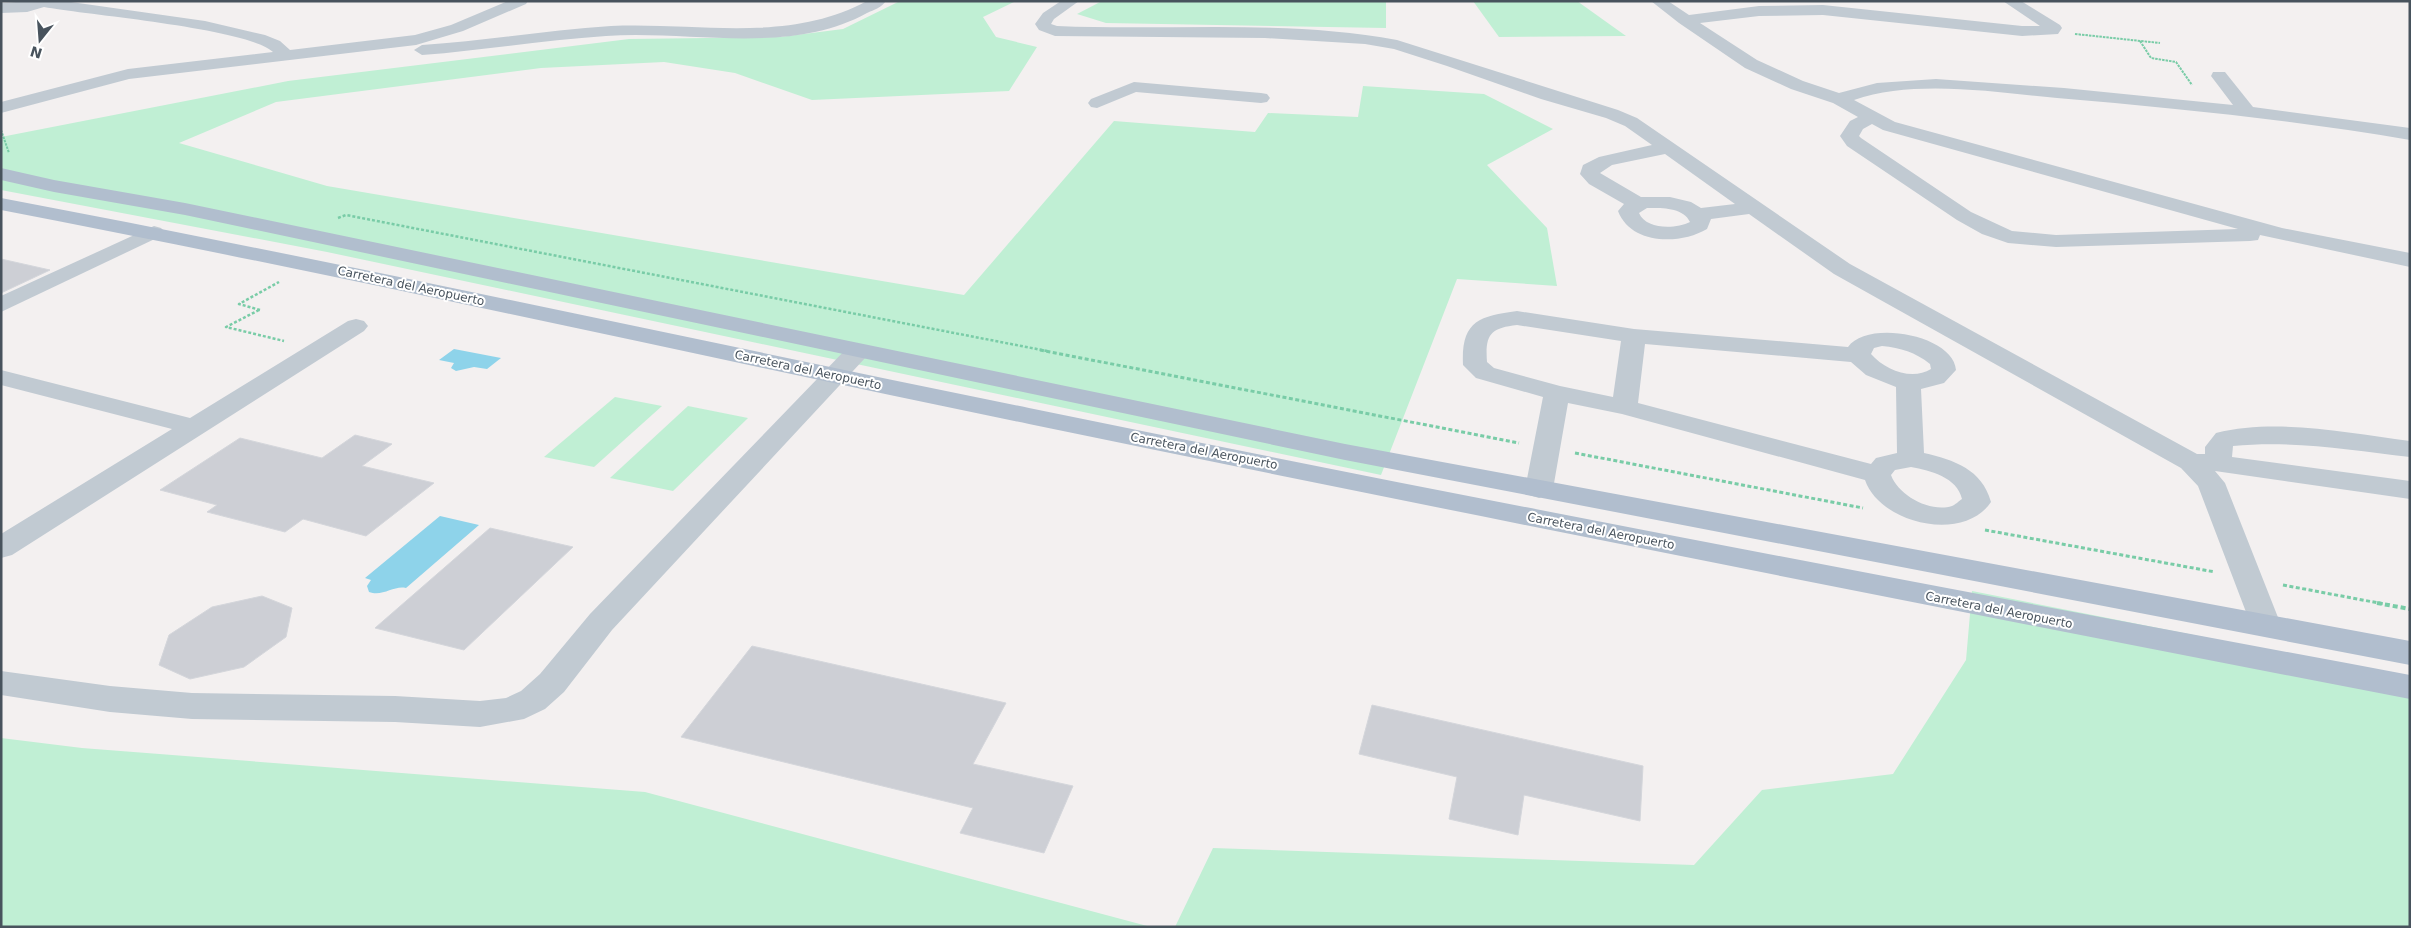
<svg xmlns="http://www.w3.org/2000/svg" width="2411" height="928" font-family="'DejaVu Sans',sans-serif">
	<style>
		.green { fill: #c0efd4 }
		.water { fill: #8ed3ea }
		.building { fill: #cdcfd5; stroke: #d4d6db }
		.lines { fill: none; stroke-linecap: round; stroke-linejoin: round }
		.path-far3 { stroke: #79cca7; stroke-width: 2; stroke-dasharray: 2.5 1; stroke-linecap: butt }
		.path-far2 { stroke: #79cca7; stroke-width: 2.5; stroke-dasharray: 3 2; stroke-linecap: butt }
		.path-far1 { stroke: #79cca7; stroke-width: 3; stroke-dasharray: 4 2.5; stroke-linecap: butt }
		.path { stroke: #79cca7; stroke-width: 4; stroke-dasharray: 5 3; stroke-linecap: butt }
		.street { fill: #c1cad2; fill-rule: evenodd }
		.primary { fill: #b1bece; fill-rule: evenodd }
		.labels { text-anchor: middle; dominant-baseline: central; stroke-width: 4; stroke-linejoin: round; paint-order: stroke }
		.street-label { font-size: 12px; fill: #48535d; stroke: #fff }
	</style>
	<rect width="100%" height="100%" fill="#f3f0f0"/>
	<g class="green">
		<polygon points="900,1 1016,1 983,17 996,37 1037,47 1009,91 812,100 735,73 664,62 541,68 276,102 179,143 327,186 964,295 1114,121 1255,132 1268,113 1358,117 1363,86 1484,94 1553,129 1487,165 1547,228 1557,286 1457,279 1381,475 327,252 1,190 1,137 288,81 629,39 780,37 843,29"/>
		<polygon points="1102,1 1386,1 1386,28 1106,23 1077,14"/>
		<polygon points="1473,1 1577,1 1626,36 1499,37"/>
		<polygon points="615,397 662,406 594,467 544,457"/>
		<polygon points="688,406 748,418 673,491 610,478"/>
		<polygon points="1972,591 2410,678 2410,927 1175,927 1213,848 1694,865 1762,790 1893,774 1966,660"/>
		<polygon points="1,738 82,748 645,792 1151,927 1,927"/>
	</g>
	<g class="water">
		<polygon points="454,349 501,358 487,369 474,367 456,371 451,368 454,363 439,360"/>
		<path d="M440,516l39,9 -73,63c-12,-3 -23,9 -37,4l-2,-6 4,-6 -6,-2z"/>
	</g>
	<g class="building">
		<polygon points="1,259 50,270 1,293"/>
		<polygon points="355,435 392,444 362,466 434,483 366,536 303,519 285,532 207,512 217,505 160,490 240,438 322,458"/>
		<polygon points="490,528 573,547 464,650 375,628"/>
		<polygon points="262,596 292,608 286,637 244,667 190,679 159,665 169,635 212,607"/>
		<polygon points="752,646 1006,703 973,764 1073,786 1044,853 960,833 973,808 681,737"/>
		<polygon points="1372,705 1643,766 1640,821 1524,795 1518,835 1449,819 1457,777 1359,754"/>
	</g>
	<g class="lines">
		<g class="path-far3">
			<polyline points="2075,34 2160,43"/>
			<polyline points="2140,41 2151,58 2176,62 2192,85"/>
			<polyline points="1,130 9,153"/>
		</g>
		<g class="path-far2">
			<polyline points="338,218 346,215 1047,351"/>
			<polyline points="259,310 226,327 284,341"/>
			<polyline points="260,310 239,304 279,282"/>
		</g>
		<g class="path-far1">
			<polyline points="1040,350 1519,443"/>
			<polyline points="1575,453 1863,508"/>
			<polyline points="1985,530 2215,572"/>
			<polyline points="2283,585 2384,604"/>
		</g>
		<polyline class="path" points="2377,603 2410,609"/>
		<g class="street">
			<path d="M31,1h33l141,20 60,14 15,6 10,9 125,-15 36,-10 57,-24h20l-2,3 -63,27 -47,14 -287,34 -128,34v-11l127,-33 145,-17c-26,-24 -186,-37 -229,-45l-17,5 -26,1v-10z"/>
			<path d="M867,1h19c-4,6 -12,9 -19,12 -78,43 -176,17 -261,23 -61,4 -122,14 -184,19l-8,-5 8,-5c63,-4 126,-15 189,-19 86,-4 177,18 256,-25z"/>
			<path d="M1061,1h18l-25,18 -3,5 6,2c113,5 229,-7 340,14l221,70 19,8 213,146 347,190h8v-7l11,-14c62,-15 131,0 194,8v16c-59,-7 -118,-17 -177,-11l-1,11 178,24v18l-195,-28 10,12 56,142 -5,8 -11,3 -11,-3 -56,-147 -17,-18 -347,-194 -85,-60 -38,5 -4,10c-27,16 -76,16 -89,-18l6,-7 -35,-20 -9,-10 3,-9 16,-8 53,-12 -27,-19 -19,-8 -65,-19 -94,-33 -53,-17 -29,-5 -100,-6 -210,-2 -16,-6 -4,-6 8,-11zM1665,154l70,50 -34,4 -10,-6 -21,-5h-29l-41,-24 12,-8zM1647,208c14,0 36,-1 43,14 -14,7 -44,8 -51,-9z"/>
			<path d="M1651,1h17l21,14 70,-9 64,-1 199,21h18l-37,-25h18l39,24 2,3 -4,6 -36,2 -199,-21 -64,1 -59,7 57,37 46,21 36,12 38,-10 59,-4 128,9 169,17 -22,-29 2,-4h12l28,35 157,21v12c-117,-20 -235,-32 -353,-42 -63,-6 -143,-19 -203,2l41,22 387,106 128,25v14l-150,-32 -2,5 -8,1 -194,6 -48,-4 -26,-9 -25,-14 -110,-74 -7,-10 10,-15 8,-4 -25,-14 -42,-14 -46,-21 -66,-45zM1872,124l11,6 355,99 -182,6 -44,-4 -41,-19 -110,-74 -2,-2 4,-7z"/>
			<polygon points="1134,82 1261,93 1267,94 1270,98 1267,102 1261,103 1136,92 1097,108 1091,107 1088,103 1091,99"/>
			<polygon points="154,226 161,228 165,232 161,236 1,312 1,296"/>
			<path d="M1517,311l117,18 214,18c19,-28 106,-12 108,23l-12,13 -23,6 3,64c30,7 58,16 67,49 -27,41 -111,22 -126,-22l-243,-66 -54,-11 -15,86 -4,6 -10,3 -10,-3 -4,-6 18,-92 -67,-19 -13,-13c-2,-43 15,-49 54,-54zM1517,325l104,16 -8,56 -53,-11 -66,-18 -7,-6c-2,-27 3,-34 30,-37zM1645,344l206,18 15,13 30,12 1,66 -21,5 -5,6 -233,-61zM1882,346c19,2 33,6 48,18l1,5c-19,12 -46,1 -60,-15l3,-6zM1911,467c20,4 46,10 51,32 -3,2 -7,6 -10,7 -22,7 -54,-11 -61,-31l4,-5z"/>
			<polygon points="356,319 364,321 368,326 364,331 12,555 1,558 1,534 172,429 1,385 1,370 190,418 348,321"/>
			<polygon points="857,345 866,347 869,352 866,357 612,630 564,692 545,709 524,719 480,727 395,722 192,719 110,712 1,695 1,671 110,686 192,693 395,696 480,701 506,698 521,691 540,674 590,614 848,347"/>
		</g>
		<g class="primary">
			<polygon points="1,168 54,180 185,203 1345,444 2410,641 2410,665 1345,460 185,215 54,192 1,180"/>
			<path d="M1,198c344,65 685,140 1028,210 459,94 920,181 1381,267v24c-461,-89 -921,-180 -1381,-275 -343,-71 -684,-148 -1028,-214z"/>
		</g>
	</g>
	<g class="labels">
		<g class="street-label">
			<text transform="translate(411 286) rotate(12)">Carretera del Aeropuerto</text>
			<text transform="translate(808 370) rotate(12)">Carretera del Aeropuerto</text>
			<text transform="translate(1204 451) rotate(11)">Carretera del Aeropuerto</text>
			<text transform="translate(1601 531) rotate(11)">Carretera del Aeropuerto</text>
			<text transform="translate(1999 610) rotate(11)">Carretera del Aeropuerto</text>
		</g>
	</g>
	<rect width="2411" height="928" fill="none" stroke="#48535d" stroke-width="5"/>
	<g transform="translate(40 40) rotate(197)" stroke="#ffffff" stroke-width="4" paint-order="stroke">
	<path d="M0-4L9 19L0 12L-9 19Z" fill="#48535d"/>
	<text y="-8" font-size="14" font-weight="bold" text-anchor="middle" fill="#48535d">N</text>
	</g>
</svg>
